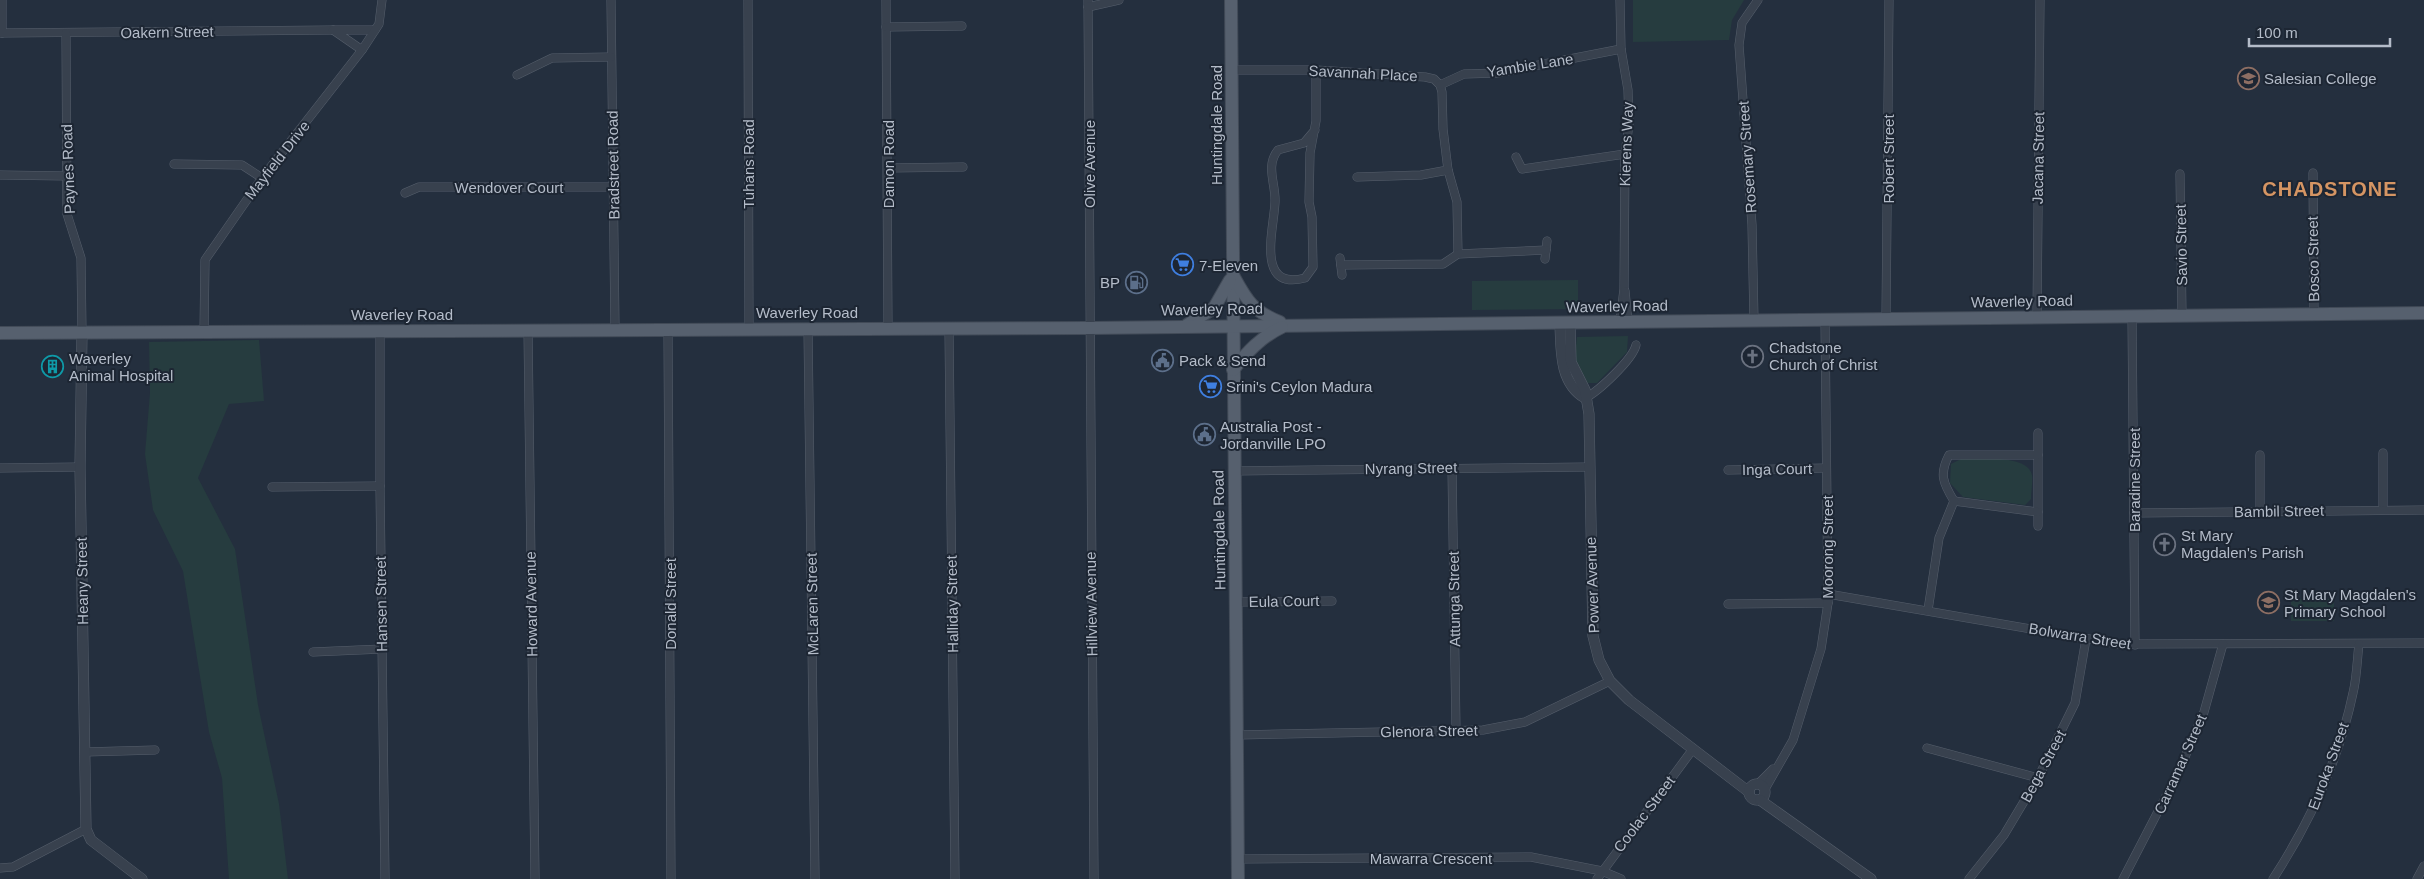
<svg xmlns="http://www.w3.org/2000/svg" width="2424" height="879" font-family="Arial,sans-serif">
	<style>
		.green { fill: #263c3f }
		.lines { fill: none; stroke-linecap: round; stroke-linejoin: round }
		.minor-casing { stroke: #565f6c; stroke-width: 9 }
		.tertiary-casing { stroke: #565f6c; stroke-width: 11 }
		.primary-casing { stroke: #414a57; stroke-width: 14 }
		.minor { stroke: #38414e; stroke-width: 8 }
		.tertiary { stroke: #38414e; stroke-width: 10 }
		.primary { stroke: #56606e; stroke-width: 12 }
		.labels { text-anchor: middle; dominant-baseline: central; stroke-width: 4; stroke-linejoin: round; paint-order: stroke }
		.street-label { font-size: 15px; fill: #b4bcc9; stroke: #1d2633 }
		.poi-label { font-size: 15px; fill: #b4bcc9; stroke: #1d2633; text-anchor: start }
		.district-label { font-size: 20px; font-weight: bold; letter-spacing: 1px; fill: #d59563; stroke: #1d2633 }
	</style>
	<rect width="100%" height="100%" fill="#242f3e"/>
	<g class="green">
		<polygon points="1633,0 1744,0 1732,20 1729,40 1633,42"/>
		<polygon points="1578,280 1578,309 1472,310 1472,281"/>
		<polygon points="1628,336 1627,352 1597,383 1586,383 1574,361 1577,337"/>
		<polygon points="259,340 264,401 229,404 198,478 235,549 258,705 279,804 288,879 229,879 222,778 209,732 183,571 153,510 145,454 150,393 149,342"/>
		<path d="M1961,459c18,0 67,-5 71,16 1,7 -1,17 -1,24l-6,6 -62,-8 -13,-14 1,-19z"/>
		<rect x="2291" y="599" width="43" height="22"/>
	</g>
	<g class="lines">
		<defs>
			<g id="minor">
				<polyline points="2,0 2,33"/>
				<polyline points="611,0 615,329"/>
				<polyline points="748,0 749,329"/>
				<polyline points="886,0 888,329"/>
				<polyline points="1088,0 1094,879"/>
				<polyline points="1620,0 1621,49 1628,90 1629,124 1625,154 1624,289 1620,322"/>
				<polyline points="1088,7 1119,0"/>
				<polyline points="886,27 962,26"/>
				<polyline points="0,33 333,30"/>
				<polyline points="66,33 67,214 81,258 82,333"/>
				<polyline points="362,50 333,30 375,30"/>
				<polyline points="1232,70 1316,70 1425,77 1434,79 1440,85 1442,92 1443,129 1448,170 1457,202 1458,254"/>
				<polyline points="517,75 552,58 611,57"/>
				<polyline points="1440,85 1464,74 1498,73 1621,49"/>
				<path d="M1315,130l-11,13 -26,7c-13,16 -2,34 -3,52 -1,27 -20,89 30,76l8,-11 -1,-50 -3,-15 1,-49 6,-32v-51"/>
				<polyline points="1516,157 1522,169 1625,154"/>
				<polyline points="174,164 242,165 262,178"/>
				<polyline points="888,168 963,167"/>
				<polyline points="2313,173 2314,314"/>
				<polyline points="2180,174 2182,315"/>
				<polyline points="0,175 67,176"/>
				<polyline points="1357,177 1421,175 1448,170"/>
				<polyline points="405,193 419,187 613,187"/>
				<polyline points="1340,258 1342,275"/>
				<polyline points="1545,259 1547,241"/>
				<polyline points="1341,265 1443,264 1458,254 1546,250"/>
				<polyline points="1625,291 1628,322"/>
				<polyline points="2132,316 2135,645"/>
				<polyline points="2037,317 2040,0"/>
				<polyline points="1886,318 1889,0"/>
				<polyline points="1754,320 1752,225 1739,45 1742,23 1758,0"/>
				<polyline points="808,328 815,879"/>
				<polyline points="528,329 535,879"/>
				<polyline points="668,329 671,879"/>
				<polyline points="949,329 955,879"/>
				<polyline points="380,330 380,486 385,879"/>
				<polyline points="204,331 205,260 262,178 362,50 379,24 382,0"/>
				<path d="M1585,398c13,-6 48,-39 51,-53"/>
				<polyline points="2383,453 2383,510"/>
				<polyline points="2038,455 2038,526"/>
				<polyline points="2260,455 2260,511"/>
				<polyline points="0,468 80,467"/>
				<polyline points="1452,468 1456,730"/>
				<polyline points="1728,470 1826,468"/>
				<polyline points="1234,471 1589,467"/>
				<polyline points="272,487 380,486"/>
				<path d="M1954,501c-11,-18 -15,-27 -5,-46h89v-22"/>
				<polyline points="1954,501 2038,512"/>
				<polyline points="2134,513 2424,510"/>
				<polyline points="1828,594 2118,644 2424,643"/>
				<polyline points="1236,602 1332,601"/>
				<polyline points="1728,604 1828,603"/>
				<polyline points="1928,610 1939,538 1954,501"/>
				<polyline points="313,652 382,649"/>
				<polyline points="1237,735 1483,730 1525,722 1610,681"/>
				<polyline points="1927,748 2038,778"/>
				<polyline points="85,752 155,750"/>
				<polyline points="1758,784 1773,769"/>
				<polyline points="1765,789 1793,740 1821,649 1828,603 1825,319"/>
				<polyline points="1238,859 1531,857 1602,871 1621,879"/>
				<polyline points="0,868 13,867 86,829"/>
				<polyline points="1597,879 1693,749"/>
				<polyline points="1969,879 2004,835 2038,778 2075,703 2086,639"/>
				<polyline points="2123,879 2179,771 2204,712 2223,644"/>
				<path d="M2273,879c37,-57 66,-119 80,-186 4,-16 4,-33 6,-49"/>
				<polyline points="2417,879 2424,866"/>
			</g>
			<g id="tertiary">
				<path d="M1560,323c1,26 -1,60 25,75"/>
				<polyline points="1570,323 1571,362 1585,390 1589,414 1593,636 1599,660 1610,681 1629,700 1749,792"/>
				<polyline points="82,333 80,467 86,829 91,840 142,879"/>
				<circle cx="1757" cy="792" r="8"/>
				<polyline points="1760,800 1871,879"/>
			</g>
			<g id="primary">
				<polyline points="1231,0 1238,879"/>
				<path d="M1234,277c13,24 20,35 46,45"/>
				<polyline points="1187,325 1214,308 1230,280"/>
				<polyline points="0,333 1090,328 2424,313"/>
				<path d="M1233,370c14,-18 28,-33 49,-43"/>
			</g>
		</defs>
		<use href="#minor" class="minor-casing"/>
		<use href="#tertiary" class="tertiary-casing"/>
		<use href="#primary" class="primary-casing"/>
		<use href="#minor" class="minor"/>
		<use href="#tertiary" class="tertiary"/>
		<use href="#primary" class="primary"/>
	</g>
	<defs>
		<symbol id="school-ring" viewBox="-11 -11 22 22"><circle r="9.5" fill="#1d2633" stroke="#8d6e63" stroke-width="1.5"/><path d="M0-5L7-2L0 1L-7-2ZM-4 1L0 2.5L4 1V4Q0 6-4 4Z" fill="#8d6e63"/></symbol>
		<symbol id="supermarket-ring" viewBox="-11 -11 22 22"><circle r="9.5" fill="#1d2633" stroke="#3f7fe0" stroke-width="1.5"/><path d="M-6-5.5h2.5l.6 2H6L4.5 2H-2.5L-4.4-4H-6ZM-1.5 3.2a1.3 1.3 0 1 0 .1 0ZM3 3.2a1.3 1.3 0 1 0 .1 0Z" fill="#3f7fe0"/></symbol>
		<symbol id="fuel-ring" viewBox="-11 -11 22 22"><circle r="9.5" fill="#1d2633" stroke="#5c6f8a" stroke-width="1.5"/><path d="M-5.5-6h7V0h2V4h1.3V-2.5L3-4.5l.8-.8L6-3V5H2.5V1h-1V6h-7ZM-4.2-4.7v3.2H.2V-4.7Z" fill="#5c6f8a"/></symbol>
		<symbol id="church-ring" viewBox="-11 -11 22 22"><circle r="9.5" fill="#1d2633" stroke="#6b7280" stroke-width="1.5"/><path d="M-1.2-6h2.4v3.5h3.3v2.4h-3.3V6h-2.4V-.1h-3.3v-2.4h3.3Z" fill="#6b7280"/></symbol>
		<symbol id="civic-ring" viewBox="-11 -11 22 22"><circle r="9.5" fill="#1d2633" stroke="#5c6f8a" stroke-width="1.5"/><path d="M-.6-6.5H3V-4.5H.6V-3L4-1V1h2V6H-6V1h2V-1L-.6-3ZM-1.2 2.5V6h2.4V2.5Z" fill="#5c6f8a"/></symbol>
		<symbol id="building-ring" viewBox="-11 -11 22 22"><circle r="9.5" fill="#1d2633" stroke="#0f9aa8" stroke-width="1.5"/><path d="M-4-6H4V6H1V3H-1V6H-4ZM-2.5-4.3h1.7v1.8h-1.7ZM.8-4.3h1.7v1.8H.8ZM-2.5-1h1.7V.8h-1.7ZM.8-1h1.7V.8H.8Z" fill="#0f9aa8"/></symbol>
	</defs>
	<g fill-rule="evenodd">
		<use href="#school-ring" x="2236" y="66" width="25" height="25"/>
		<use href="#supermarket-ring" x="1170" y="252" width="25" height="25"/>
		<use href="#fuel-ring" x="1124" y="270" width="25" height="25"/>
		<use href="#church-ring" x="1740" y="344" width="25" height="25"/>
		<use href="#civic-ring" x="1150" y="348" width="25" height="25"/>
		<use href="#building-ring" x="40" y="354" width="25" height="25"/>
		<use href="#supermarket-ring" x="1198" y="374" width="25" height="25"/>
		<use href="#civic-ring" x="1192" y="422" width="25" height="25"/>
		<use href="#church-ring" x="2152" y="532" width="25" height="25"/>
		<use href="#school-ring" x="2256" y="590" width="25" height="25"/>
	</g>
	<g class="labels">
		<g class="street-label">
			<text transform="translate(167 32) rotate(-1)">Oakern Street</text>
			<text transform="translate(1530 65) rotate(-9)">Yambie Lane</text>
			<text transform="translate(1363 73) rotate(3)">Savannah Place</text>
			<text transform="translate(1216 125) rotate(-90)">Huntingdale Road</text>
			<text transform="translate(1626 144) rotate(-88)">Kierens Way</text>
			<text transform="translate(1747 157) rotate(-94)">Rosemary Street</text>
			<text transform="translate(2038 158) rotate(-89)">Jacana Street</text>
			<text transform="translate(1888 159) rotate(-90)">Robert Street</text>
			<text transform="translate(277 160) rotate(-52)">Mayfield Drive</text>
			<text transform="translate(748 164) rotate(-90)">Tuhans Road</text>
			<text transform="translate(888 164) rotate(-90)">Damon Road</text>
			<text transform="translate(1089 164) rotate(-90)">Olive Avenue</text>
			<text transform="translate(613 165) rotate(-91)">Bradstreet Road</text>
			<text transform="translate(68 169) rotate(-92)">Paynes Road</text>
			<text x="509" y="187">Wendover Court</text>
			<text transform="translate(2181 245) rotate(-91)">Savio Street</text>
			<text transform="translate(2313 259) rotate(-91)">Bosco Street</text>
			<text transform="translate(2022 301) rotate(-1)">Waverley Road</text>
			<text transform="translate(1617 306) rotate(-1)">Waverley Road</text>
			<text transform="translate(1212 309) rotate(-1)">Waverley Road</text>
			<text x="807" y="312">Waverley Road</text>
			<text x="402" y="314">Waverley Road</text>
			<text transform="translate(1411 468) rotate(-1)">Nyrang Street</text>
			<text transform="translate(1777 469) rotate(-1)">Inga Court</text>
			<text transform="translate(2134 480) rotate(-90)">Baradine Street</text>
			<text transform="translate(2279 511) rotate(-1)">Bambil Street</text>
			<text transform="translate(1219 530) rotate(-91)">Huntingdale Road</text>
			<text transform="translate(1827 547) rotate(-90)">Moorong Street</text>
			<text transform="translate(82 581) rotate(-91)">Heany Street</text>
			<text transform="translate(1592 585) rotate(-92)">Power Avenue</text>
			<text transform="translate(1454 599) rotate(-91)">Attunga Street</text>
			<text transform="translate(1284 601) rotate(-1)">Eula Court</text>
			<text transform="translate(381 604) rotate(-91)">Hansen Street</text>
			<text transform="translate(531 604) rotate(-91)">Howard Avenue</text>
			<text transform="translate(670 604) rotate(-90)">Donald Street</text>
			<text transform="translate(812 604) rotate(-91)">McLaren Street</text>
			<text transform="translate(952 604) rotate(-91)">Halliday Street</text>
			<text transform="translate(1091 604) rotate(-91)">Hillview Avenue</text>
			<text transform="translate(2080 636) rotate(9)">Bolwarra Street</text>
			<text transform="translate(1429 731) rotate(-1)">Glenora Street</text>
			<text transform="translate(2180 764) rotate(-66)">Carramar Street</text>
			<text transform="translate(2043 766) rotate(-62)">Bega Street</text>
			<text transform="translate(2328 766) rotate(-70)">Euroka Street</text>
			<text transform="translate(1644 814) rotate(-53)">Coolac Street</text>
			<text x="1431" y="858">Mawarra Crescent</text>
		</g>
		<g class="poi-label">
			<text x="2264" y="78">Salesian College</text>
			<text x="1199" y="265">7-Eleven</text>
			<text x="1120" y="282" text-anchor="end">BP</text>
			<text x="1769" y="347">Chadstone<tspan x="1769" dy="17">Church of Christ</tspan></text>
			<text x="69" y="358">Waverley<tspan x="69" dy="17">Animal Hospital</tspan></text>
			<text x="1179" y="360">Pack &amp; Send</text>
			<text x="1226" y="386">Srini's Ceylon Madura</text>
			<text x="1220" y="426">Australia Post -<tspan x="1220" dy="17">Jordanville LPO</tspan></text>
			<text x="2181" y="535">St Mary<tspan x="2181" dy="17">Magdalen's Parish</tspan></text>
			<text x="2284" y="594">St Mary Magdalen's<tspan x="2284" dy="17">Primary School</tspan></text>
		</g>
		<g class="district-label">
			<text x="2330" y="189">CHADSTONE</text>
		</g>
	</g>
	<path d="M2249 38v8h141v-8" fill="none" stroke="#b4bcc9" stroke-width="2.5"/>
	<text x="2256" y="38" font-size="15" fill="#b4bcc9" stroke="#1d2633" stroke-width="4" paint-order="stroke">100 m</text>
</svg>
